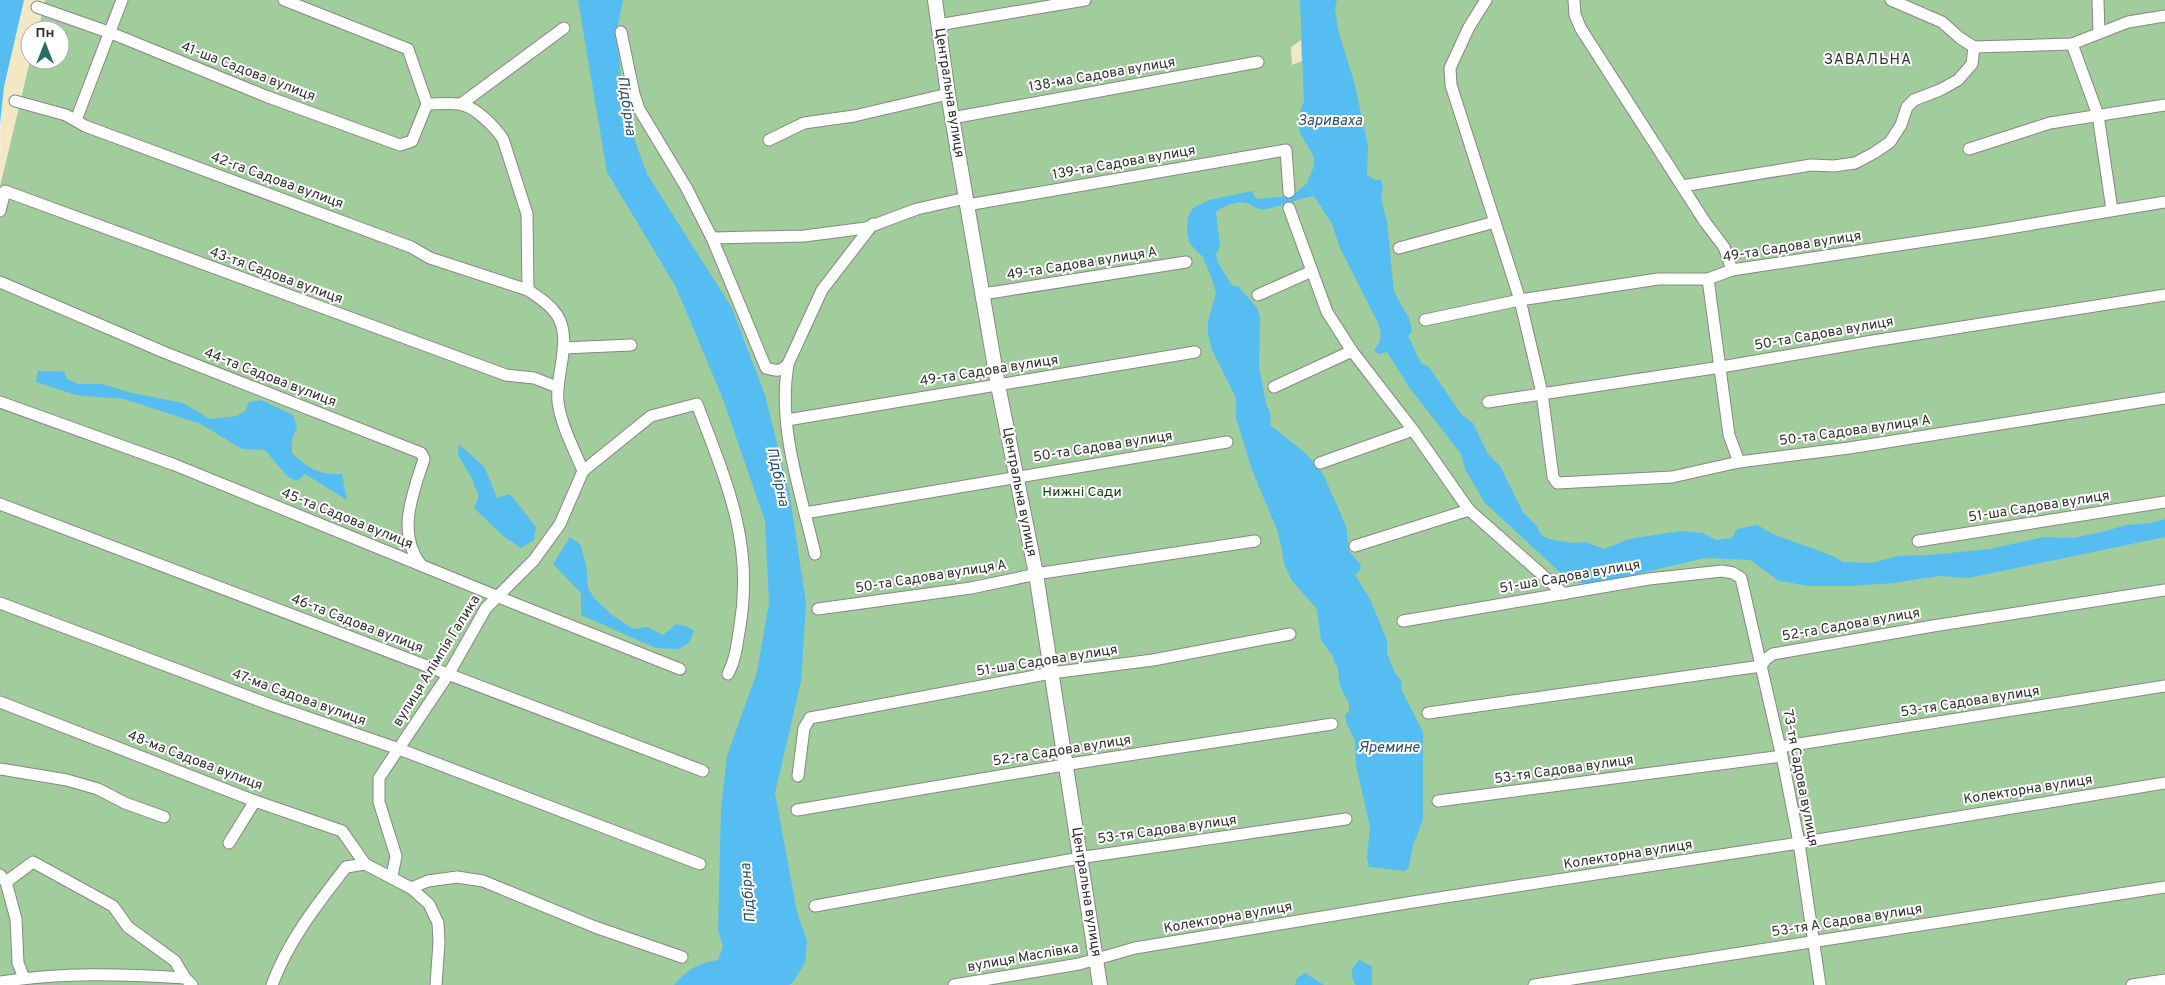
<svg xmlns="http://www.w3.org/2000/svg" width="2165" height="985" font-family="Overpass,sans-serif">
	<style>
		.green { fill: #a1cc9b }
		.sand { fill: #f2e8c3 }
		.water { fill: #55bdf1 }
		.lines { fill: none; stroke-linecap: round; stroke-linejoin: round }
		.minor-casing { stroke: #898784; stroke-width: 13 }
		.tertiary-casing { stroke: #898784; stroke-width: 16 }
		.minor { stroke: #fff; stroke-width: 11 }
		.tertiary { stroke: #fff; stroke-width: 14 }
		.labels { text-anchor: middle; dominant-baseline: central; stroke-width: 4; stroke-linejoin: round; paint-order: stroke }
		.street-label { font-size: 14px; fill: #302f2e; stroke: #fff }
		.park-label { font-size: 14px; fill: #0d3a09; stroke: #fff }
		.neighbourhood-label { font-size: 15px; letter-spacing: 1px; fill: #302f2e; stroke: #fff }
		.water-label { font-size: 15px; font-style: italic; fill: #275268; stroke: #fff }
	</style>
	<rect width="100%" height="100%" fill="#f4f1ee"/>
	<polygon class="green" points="45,0 2165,0 2165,985 0,985 0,186 30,60 60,60 60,30 38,30"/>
	<g class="sand">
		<polygon points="24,0 45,0 38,30 30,30 30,60 0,186 1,104"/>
		<polygon points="1301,40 1302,61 1292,65 1291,47"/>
	</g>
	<g class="water">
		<polygon points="0,0 24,0 4,87 0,124"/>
		<path d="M578,0h45l-6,30 6,78 24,66 85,134 33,87 25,101 16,107 -5,79 -26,111 22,119 10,29 -2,22 -12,19 -4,3h-115c13,-15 24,-22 44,-25l5,-13 -5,-18 3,-120 6,-53 30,-84 12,-69 -4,-82 -42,-122 -47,-112 -69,-115z"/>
		<path d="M1300,0h37l-2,8 3,22 17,55 13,61 -1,28 8,6h6l2,6 -2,12 6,24 7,70 15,26 3,13 -4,5 13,27 8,4 33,48 11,8 15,31 12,12 23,46 13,13 6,11 11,4 20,3 12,-1 19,7 25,-10 52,-8 22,2 13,7 16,-2 5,-9 20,-4 18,10 58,21 10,6 29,1 26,-7 31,-1 61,-6 54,-12 29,1 29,-6 24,-7 25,-2 14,-4v18l-197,41 -29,-2 -46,7 -41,3h-42l-31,-5 -29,-21 -45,-2 -106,25 -11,1 -17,-3 -8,-6 -78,-72 -20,-34 -4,-15 -52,-67 -22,-35 -8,2 -5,-4c8,-9 8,-16 4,-27l-38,-75 -8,-24 -18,-28c-17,2 -34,12 -50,13 -8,1 -11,-4 -18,-6 -8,-3 -24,4 -30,9l4,35 -4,7 2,9 14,22 7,2 19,22 2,10 -1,47 7,38 5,11 -1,10 33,26 11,11 10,14 22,50 3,25 11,13 1,5 -6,6 15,24 17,41v13l8,20 7,9 -1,7 22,43v88l-10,25 -4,22 -4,4 -36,-4 -2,-10 3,-30 -14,-62 -1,-24 -8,-17 -2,-9 4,-4v-7l-9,-18 -2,-17 -6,-14 -11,-15 -4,-31 -25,-28 -7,-15 -7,-34 -26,-62 -16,-52v-20l-24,-48 -4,-16v-13l8,-28 -4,-14 -9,-22 -14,-14 -2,-13 1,-13 5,-9 16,-8 43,-9 4,8 26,-2 15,-5 10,-9 7,-17v-9l-14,-24 -3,-14 7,-18z"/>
		<path d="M38,370c9,3 16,0 26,2l3,7 12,5h23l30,9 51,10 27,16 27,-3 8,-5 4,-9 12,-2 32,15 4,12 -5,12v14c18,16 26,22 50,21l5,26 -42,-26 -8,7 -9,-4 -23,-27 -23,-1 -41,-25 -77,-25 -48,-4 -40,-13z"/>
		<polygon points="459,444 485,468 497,498 510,494 536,527 534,540 521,548 503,536 474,508 479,497 471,477 458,455"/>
		<polygon points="570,537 580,544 586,564 588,588 594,598 612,615 633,629 647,627 663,635 676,624 686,626 694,631 689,643 678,649 656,648 581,615 581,593 553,564"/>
		<path d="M1359,960l13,6v19h-16c-7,-10 -5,-17 3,-25z"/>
		<polygon points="1305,973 1324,985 1295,985 1297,978"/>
	</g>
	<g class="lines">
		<defs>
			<g id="minor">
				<path d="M284,0l124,49 19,55c10,0 22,-1 32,0 16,2 36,23 44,35l24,75 1,76c10,7 22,14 29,25 16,25 -2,60 1,87 3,23 16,47 25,69l-23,53 -26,36 -48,48 -38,67 -69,103v24l17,54 -4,20"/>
				<polyline points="1486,0 1469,27 1450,68 1451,85 1520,300 1542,393 1553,477 1557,483 1672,477 1739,462 1849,448 2165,398"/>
				<polyline points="1574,0 1575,15 1581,29 1705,222 1724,247 1732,270"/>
				<polyline points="1891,0 1942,22 1960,38 1974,47"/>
				<polyline points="2098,0 2099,33"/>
				<polyline points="37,7 111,33 268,97 400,145 412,141 427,104"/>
				<polyline points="938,25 1085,0"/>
				<path d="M621,32l13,62 5,15 47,78 26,51 54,130c10,3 15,4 22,-4"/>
				<polyline points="2072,44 2098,115 2112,210"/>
				<polyline points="1974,47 2072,44 2128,22 2165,16"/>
				<polyline points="15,101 66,115 85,126 411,247 430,258 528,290"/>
				<polyline points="461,104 564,28"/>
				<polyline points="952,118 1258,62"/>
				<polyline points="76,120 122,0"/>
				<polyline points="769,140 804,123 854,116 948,94"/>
				<polyline points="1969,149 2050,123 2165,105"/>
				<polyline points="1682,186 1811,165 1834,166 1855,163 1874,153 1890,142 1901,125 1907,107 1914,100 1940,90 1958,80 1972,64 1974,47"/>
				<polyline points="967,205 1286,150 1289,192"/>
				<polyline points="1289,208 1327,312 1352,351 1413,430 1469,510 1564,594"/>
				<polyline points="0,211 5,191 506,375 534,378 557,387"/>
				<polyline points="712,238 804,236 866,228 917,209 966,198"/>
				<polyline points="1399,248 1495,222"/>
				<polyline points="1708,279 1729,435 1739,462"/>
				<path d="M0,282l166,71 255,100 3,6c-11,34 -28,74 -3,106"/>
				<polyline points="983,294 1186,262"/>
				<polyline points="1258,295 1312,271"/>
				<polyline points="1425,320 1520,300 1658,279 1708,279 1732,270 1985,232 2165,202"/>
				<polyline points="563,348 631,345"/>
				<polyline points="1274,387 1352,351"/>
				<polyline points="0,402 175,465 511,602 680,669"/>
				<polyline points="1488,402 1721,367 1867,342 2165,295"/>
				<polyline points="787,420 1195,352"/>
				<polyline points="1320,463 1413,430"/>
				<path d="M583,471l68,-55 46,-12c29,77 57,138 43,222 -3,17 -4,33 -12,48"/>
				<polyline points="0,504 703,771"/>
				<polyline points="805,513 1227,442"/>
				<polyline points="1918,541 2165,502"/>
				<polyline points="1355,546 1469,510"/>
				<path d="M815,554c-14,-61 -38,-127 -27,-190l34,-74 51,-66"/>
				<polyline points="0,603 271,705 399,749 700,864"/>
				<polyline points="818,609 971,588 1042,573 1255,541"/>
				<polyline points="1403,621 1649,579 1722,571 1733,573 1741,578 1784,766 1799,843 1820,985"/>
				<polyline points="0,702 255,801 342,831 365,864"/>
				<polyline points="1428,713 1761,666 1766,659 1773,654 1933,626 2165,590"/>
				<polyline points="1780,747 2165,686"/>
				<polyline points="0,769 67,780 98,789 125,803 164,817"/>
				<polyline points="798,776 804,728 810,718 1051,673 1153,660 1290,634"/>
				<polyline points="1438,801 1782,756"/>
				<polyline points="797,810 1070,764 1332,724"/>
				<polyline points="229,843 255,801"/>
				<polyline points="0,875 6,882 33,862 113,906 128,927 175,961 185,978"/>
				<polyline points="6,882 16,919 18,963 24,978"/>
				<polyline points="411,888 428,881 457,877 483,881 595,927 682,957"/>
				<polyline points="815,906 1085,857 1346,819"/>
				<path d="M0,982c63,-10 122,-8 185,-4l7,7"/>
				<path d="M272,985c16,-44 46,-82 74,-118l19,-3 46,24 18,16 9,19 1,19 -3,43"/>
				<polyline points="954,985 1079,964 1135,948 1419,901 1799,843 2165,783"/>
				<polyline points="1534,985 2165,887"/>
				<polyline points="2132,985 2165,980"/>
			</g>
			<polyline id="tertiary" points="935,0 948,94 998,385 1036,574 1100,985"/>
		</defs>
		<use href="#minor" class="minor-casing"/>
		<use href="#tertiary" class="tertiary-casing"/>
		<use href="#minor" class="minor"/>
		<use href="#tertiary" class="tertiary"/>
	</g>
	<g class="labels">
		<g class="street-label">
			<text transform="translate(248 72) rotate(21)">41-ша Садова вулиця</text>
			<text transform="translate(1102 75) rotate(-10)">138-ма Садова вулиця</text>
			<text transform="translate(949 93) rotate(81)">Центральна вулиця</text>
			<text transform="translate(1124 163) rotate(-10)">139-та Садова вулиця</text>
			<text transform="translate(277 181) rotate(20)">42-га Садова вулиця</text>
			<text transform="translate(1792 247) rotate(-9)">49-та Садова вулиця</text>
			<text transform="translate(1082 264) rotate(-9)">49-та Садова вулиця А</text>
			<text transform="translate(276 276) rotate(20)">43-тя Садова вулиця</text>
			<text transform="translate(1824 334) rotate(-10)">50-та Садова вулиця</text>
			<text transform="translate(989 371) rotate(-9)">49-та Садова вулиця</text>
			<text transform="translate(270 378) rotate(21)">44-та Садова вулиця</text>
			<text transform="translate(1855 431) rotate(-8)">50-та Садова вулиця А</text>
			<text transform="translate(1103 447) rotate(-9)">50-та Садова вулиця</text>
			<text transform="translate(1019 492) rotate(79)">Центральна вулиця</text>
			<text transform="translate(2039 507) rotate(-9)">51-ша Садова вулиця</text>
			<text transform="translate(347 519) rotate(22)">45-та Садова вулиця</text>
			<text transform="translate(931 577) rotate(-9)">50-та Садова вулиця А</text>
			<text transform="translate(1570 577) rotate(-10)">51-ша Садова вулиця</text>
			<text transform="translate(357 624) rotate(21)">46-та Садова вулиця</text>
			<text transform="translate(1851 625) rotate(-10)">52-га Садова вулиця</text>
			<text transform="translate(437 661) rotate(-58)">вулиця Алімпія Галика</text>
			<text transform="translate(1047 661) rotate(-9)">51-ша Садова вулиця</text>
			<text transform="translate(299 698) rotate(20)">47-ма Садова вулиця</text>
			<text transform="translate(1970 702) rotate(-9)">53-тя Садова вулиця</text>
			<text transform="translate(1062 751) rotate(-9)">52-га Садова вулиця</text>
			<text transform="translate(195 761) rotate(21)">48-ма Садова вулиця</text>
			<text transform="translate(1564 770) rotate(-8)">53-тя Садова вулиця</text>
			<text transform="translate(1800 778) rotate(79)">73-тя Садова вулиця</text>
			<text transform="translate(2028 790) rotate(-9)">Колекторна вулиця</text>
			<text transform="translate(1167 830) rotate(-8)">53-тя Садова вулиця</text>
			<text transform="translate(1628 855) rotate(-9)">Колекторна вулиця</text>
			<text transform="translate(1086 892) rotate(81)">Центральна вулиця</text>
			<text transform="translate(1228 918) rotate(-10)">Колекторна вулиця</text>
			<text transform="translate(1847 921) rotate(-9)">53-тя А Садова вулиця</text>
			<text transform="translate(1023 958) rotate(-10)">вулиця Маслівка</text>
		</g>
		<g class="park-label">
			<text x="1082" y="492">Нижні Сади</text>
		</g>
		<g class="neighbourhood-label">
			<text x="1868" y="60">ЗАВАЛЬНА</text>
		</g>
		<g class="water-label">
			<text transform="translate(626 106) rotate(82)">Підбірна</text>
			<text x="1330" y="121">Зариваха</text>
			<text transform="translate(777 477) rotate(78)">Підбірна</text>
			<text x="1389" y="748">Яремине</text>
			<text transform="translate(749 893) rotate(-95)">Підбірна</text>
		</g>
	</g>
	<g transform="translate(45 45)"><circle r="24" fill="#ffffff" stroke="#acacab"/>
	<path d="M0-4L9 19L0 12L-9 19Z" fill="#286e62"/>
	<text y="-8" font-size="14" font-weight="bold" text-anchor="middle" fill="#302f2e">Пн</text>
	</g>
</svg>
